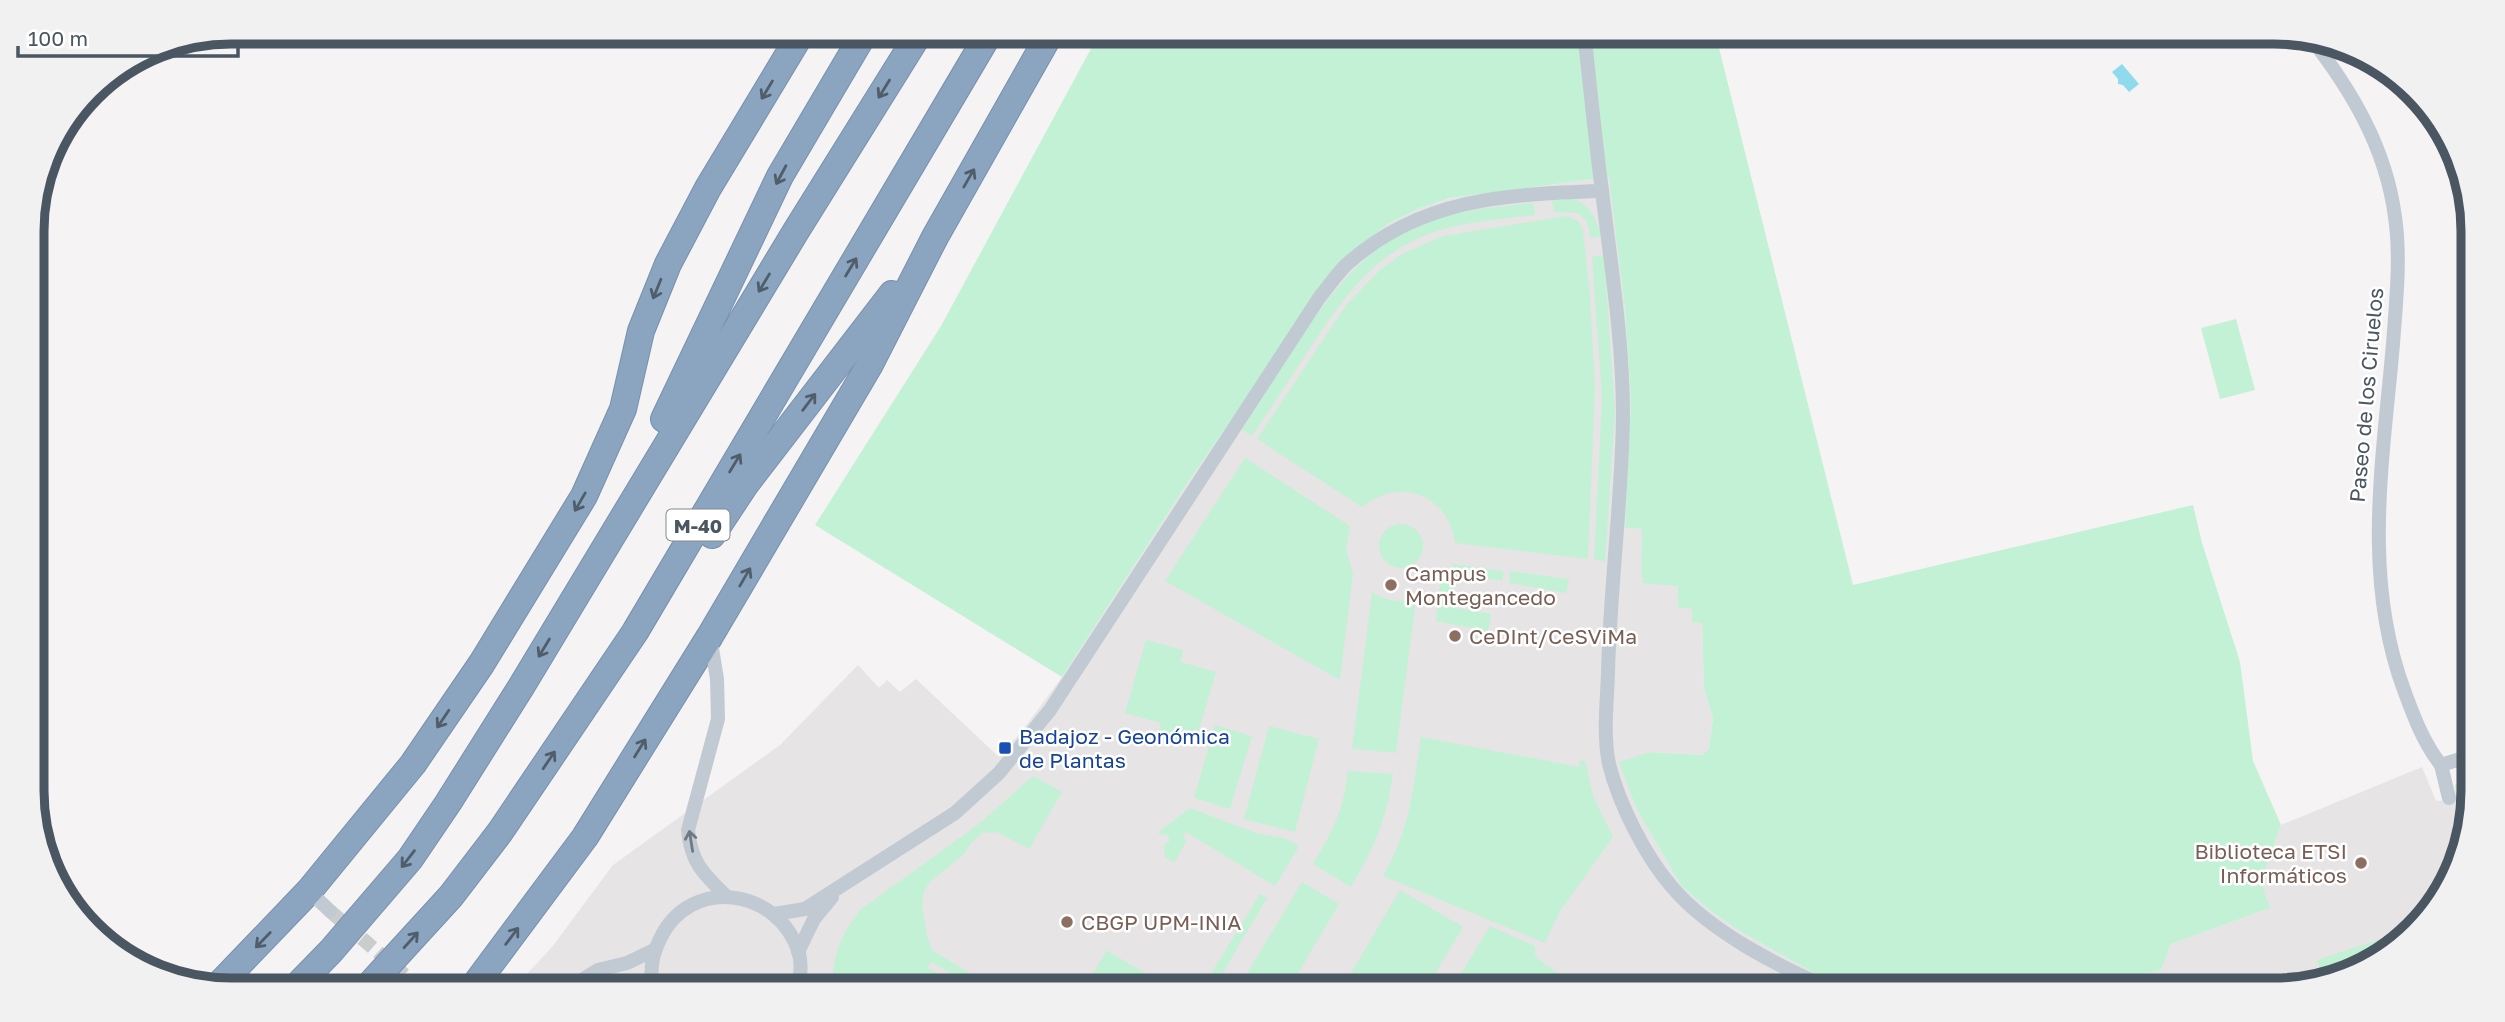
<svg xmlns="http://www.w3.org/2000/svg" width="2505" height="1022" font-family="'Golos Text',sans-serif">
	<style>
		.education { fill: #e6e4e5 }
		.green { fill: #c3f1d5 }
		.water { fill: #90daee }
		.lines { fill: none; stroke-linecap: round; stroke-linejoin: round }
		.street-tunnel { stroke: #caccce; stroke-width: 14; stroke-dasharray: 14 7; stroke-linecap: butt }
		.highway-casing { stroke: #7690ad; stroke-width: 28 }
		.street { stroke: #c1cad2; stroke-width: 14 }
		.highway { stroke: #8ba5c1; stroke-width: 26 }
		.oneway { stroke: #505e6b }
		.oneway2 { stroke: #6e7983 }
		.education-dot { fill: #8d6e63; stroke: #fff; stroke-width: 2.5 }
		.transit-dot { fill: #1a4fb4; stroke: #fff; stroke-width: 2.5 }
		.labels { text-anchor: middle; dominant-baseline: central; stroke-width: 5; stroke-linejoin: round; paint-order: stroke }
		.shield { fill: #fff; stroke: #808990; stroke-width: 2 }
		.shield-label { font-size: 19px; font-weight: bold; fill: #4a5661 }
		.street-label { font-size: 21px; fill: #4a5661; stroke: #fff }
		.education-label { font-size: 21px; fill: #785e54; stroke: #fff; text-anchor: start }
		.transit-label { font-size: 21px; fill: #164399; stroke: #fff; text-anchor: start }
		.rim { fill: none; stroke: #4a5661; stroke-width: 9 }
	</style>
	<rect width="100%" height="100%" fill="#f5f3f3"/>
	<g class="education">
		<polygon points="1610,177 1625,310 1631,402 1625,528 1642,529 1641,568 1679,586 1702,622 1704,689 1713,718 1709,749 1702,755 1650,752 1620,763 1637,810 1682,887 1711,911 1738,930 1812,972 1855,990 512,990 552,947 613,865 780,745 858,665 879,688 887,680 900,692 916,679 999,757 1022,731 1062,677 1190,479 1344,259 1388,224 1418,209 1451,198"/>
		<polygon points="2422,767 2436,801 2472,798 2463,856 2395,950 2287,990 2070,990 2161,970 2171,944 2270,908 2262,886 2252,887 2249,876 2265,870 2281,825"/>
	</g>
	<g class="green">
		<polygon points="1100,32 1715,32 1853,585 2193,505 2202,543 2240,662 2253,761 2281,825 2265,870 2249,877 2252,887 2262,885 2270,908 2171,944 2161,970 2070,990 1855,990 1812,972 1738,930 1711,911 1682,887 1637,810 1619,762 1650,752 1702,755 1709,749 1713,718 1704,689 1702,623 1692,622 1692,609 1678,607 1678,586 1643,583 1641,568 1642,529 1625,528 1631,402 1625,310 1609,177 1450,198 1418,209 1388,224 1344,259 1190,479 1062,677 815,525 941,326"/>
		<path d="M1569,198c20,4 27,20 32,38l-10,2 -4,-16 -9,-9 -24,-1 -2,-12z"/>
		<path d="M1533,203l2,12c-39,5 -80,7 -116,23 -52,23 -80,67 -111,113 -18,28 -37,57 -56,85l-10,-6c44,-68 95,-168 170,-203 37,-17 81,-19 121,-24z"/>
		<path d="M1567,216l11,5 5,9 7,66 5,91 -7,172 -133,-16c-7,-49 -55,-67 -93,-36l-105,-68 89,-134 36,-37 22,-15 39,-17z"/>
		<polygon points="1604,255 1615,412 1605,561 1594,560 1602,398 1592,257"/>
		<polygon points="2236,319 2255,390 2220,399 2201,328"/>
		<polygon points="1245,458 1350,526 1346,550 1353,573 1340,680 1165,581"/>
		<circle cx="1401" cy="546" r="22"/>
		<polygon points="1453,564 1504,571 1502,581 1462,574 1460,581 1454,586 1454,592 1458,595 1456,608 1491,614 1488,631 1436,621 1440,584 1448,575"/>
		<polygon points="1510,571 1569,579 1566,593 1509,583"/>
		<path d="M1372,592c14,9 28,11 44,7l-20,154 -44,-4z"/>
		<polygon points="1146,640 1183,650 1180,662 1216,672 1194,746 1158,735 1161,723 1125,713"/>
		<polygon points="1215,725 1252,736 1230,809 1194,798"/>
		<polygon points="1269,726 1319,739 1295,832 1244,819"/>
		<path d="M1421,737l158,30 1,-6 5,-1 8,36 20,41 -53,74 -15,32 -162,-67c27,-47 30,-87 38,-139z"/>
		<polygon points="2473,769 2472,798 2456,798 2455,785 2467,771"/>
		<path d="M1348,771l45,3c-7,47 -18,72 -42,113l-38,-23c21,-35 30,-53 35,-93z"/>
		<path d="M1033,776l29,16 -33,57 -32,-17 -15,1 -11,10 -7,11 -34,28 -6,9 -2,14 5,31 5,14 65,40h-16l-50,-28 -3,6 38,22h-132c-4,-32 7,-55 26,-80l119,-86z"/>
		<polygon points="1190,808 1256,833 1286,839 1299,846 1275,886 1186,832 1183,837 1187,840 1174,863 1165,857 1164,844 1170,841 1167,834 1161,835 1158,832"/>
		<polygon points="1302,882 1339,904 1288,990 1237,990"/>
		<polygon points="1400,890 1463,927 1425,990 1341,990"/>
		<polygon points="1260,894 1267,898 1216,984 1207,980"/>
		<polygon points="1490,926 1535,946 1535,955 1539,960 1582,990 1451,990"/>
		<polygon points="2381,939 2385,953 2322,977 2317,960"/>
		<polygon points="1107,950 1109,952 1174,990 1083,990"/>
	</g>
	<polygon class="water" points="2122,64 2139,84 2129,92 2123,85 2118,84 2118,79 2112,72"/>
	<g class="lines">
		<polyline class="street-tunnel" points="330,911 421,989"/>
		<defs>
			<g id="highway">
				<polyline points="664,419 780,176 865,32"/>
				<polyline points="712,535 745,485 892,294"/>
				<polyline points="216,988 309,891 413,764 482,663 584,496 623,409 641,331 668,264 708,188 802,32"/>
				<polyline points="293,990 331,951 410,859 448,803 521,687 796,231 920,32"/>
				<polyline points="365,990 451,896 500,832 635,632 990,32"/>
				<polyline points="471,990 585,837 710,636 869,366 935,237 1051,32"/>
			</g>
		</defs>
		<use href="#highway" class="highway-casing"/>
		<g class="street">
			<path d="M1584,32c6,53 11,106 18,159 9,75 21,149 21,225 -1,85 -13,171 -15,257 -1,29 -5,62 1,91 10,40 36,92 63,123 38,45 109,81 162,103"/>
			<path d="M2310,37c42,54 76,111 85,180 6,41 1,85 -2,127 -10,116 -31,233 11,346 10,27 19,52 37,75"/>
			<path d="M710,636l7,43 1,40 -30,111c3,33 16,44 38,66"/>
			<polyline points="2449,798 2441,765 2473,755"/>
			<polyline points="309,891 330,911"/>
			<path d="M774,914l31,-5 150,-96 44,-40 51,-63 269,-412c9,-11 17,-23 27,-33 74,-67 161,-71 256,-74"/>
			<polyline points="798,952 814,919 832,897"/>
			<polyline points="421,989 423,990"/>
			<polyline points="566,990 598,970 627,963 654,950"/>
			<path d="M583,990c18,-8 34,-7 52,0"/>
			<path d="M654,990c-5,-17 -2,-35 6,-51 30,-64 119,-51 139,14 3,13 1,25 -1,37"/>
		</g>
		<use href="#highway" class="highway"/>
	</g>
	<defs><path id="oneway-shaft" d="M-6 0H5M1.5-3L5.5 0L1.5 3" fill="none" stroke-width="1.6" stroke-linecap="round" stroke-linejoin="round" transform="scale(1.75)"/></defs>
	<g class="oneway">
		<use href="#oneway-shaft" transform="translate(884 89) rotate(122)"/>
		<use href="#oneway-shaft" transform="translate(767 90) rotate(121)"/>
		<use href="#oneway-shaft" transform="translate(781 175) rotate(118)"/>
		<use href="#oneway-shaft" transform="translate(969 178) rotate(-60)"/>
		<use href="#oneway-shaft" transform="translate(851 267) rotate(-59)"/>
		<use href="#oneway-shaft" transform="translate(764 283) rotate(121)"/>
		<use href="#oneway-shaft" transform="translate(657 289) rotate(112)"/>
		<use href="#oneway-shaft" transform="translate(809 402) rotate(-53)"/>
		<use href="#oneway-shaft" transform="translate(735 463) rotate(-59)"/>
		<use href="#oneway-shaft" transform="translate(580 502) rotate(120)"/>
		<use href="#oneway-shaft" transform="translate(745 577) rotate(-60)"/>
		<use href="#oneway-shaft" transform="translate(544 648) rotate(121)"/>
		<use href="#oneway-shaft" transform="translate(443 719) rotate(124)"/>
		<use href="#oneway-shaft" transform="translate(640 748) rotate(-58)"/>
		<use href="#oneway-shaft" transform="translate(549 760) rotate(-56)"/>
		<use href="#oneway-shaft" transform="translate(408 859) rotate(128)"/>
		<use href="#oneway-shaft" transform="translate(512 936) rotate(-53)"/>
		<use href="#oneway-shaft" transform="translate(263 940) rotate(134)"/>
		<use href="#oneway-shaft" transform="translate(411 940) rotate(-48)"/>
	</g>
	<use class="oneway2" href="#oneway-shaft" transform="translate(691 841) rotate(-99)"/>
	<g class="education-dot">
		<circle cx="1391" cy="585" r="7"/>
		<circle cx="1455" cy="636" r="7"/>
		<circle cx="2361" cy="863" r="7"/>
		<circle cx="1067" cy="922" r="7"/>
	</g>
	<rect class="transit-dot" x="998" y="741" width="14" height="14" rx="3.5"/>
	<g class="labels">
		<rect class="shield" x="666.5" y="509.5" width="63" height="31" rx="5"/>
		<g class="shield-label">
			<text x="698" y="525">M-40</text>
		</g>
		<g class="street-label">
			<text transform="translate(2366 395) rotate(-85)">Paseo de los Ciruelos</text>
		</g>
		<g class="education-label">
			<text x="1405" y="573">Campus<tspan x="1405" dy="24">Montegancedo</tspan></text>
			<text x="1469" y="636">CeDInt/CeSViMa</text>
			<text x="2347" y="851" text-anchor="end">Biblioteca ETSI<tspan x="2347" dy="24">Informáticos</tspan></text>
			<text x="1081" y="922">CBGP UPM-INIA</text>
		</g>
		<g class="transit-label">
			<text x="1019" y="736">Badajoz - Geonómica<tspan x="1019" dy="24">de Plantas</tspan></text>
		</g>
	</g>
	<path d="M0 0H2505V1022H0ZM231 44H2274A187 187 0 0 1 2461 231V791A187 187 0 0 1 2274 978H231A187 187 0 0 1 44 791V231A187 187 0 0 1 231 44Z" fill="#f1f1f2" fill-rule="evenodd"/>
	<path class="rim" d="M231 44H2274A187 187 0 0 1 2461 231V791A187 187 0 0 1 2274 978H231A187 187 0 0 1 44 791V231A187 187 0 0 1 231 44Z"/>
	<path d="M18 46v10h220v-10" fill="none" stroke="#4a5661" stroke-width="3.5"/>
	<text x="28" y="46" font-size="21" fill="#4a5661" stroke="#ffffff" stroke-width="5" paint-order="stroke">100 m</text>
</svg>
